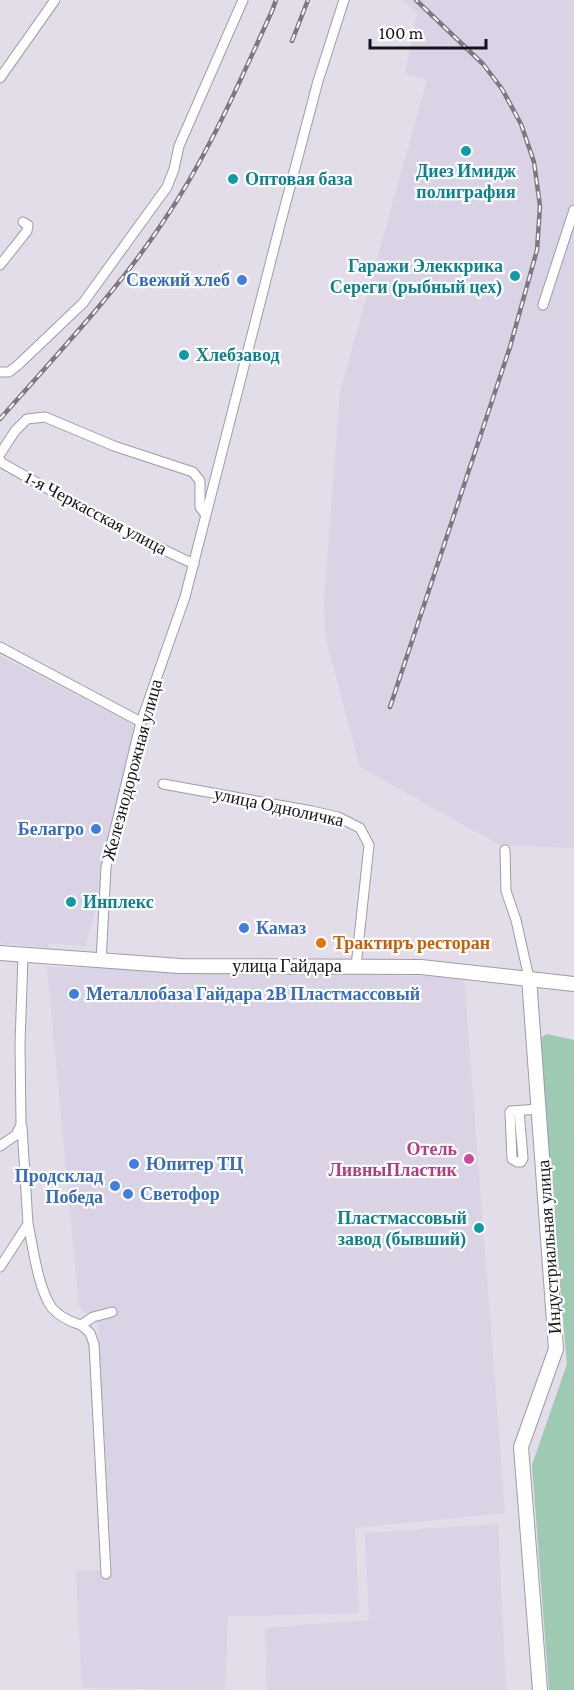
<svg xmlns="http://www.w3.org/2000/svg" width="574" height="1690" font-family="'Crimson Pro',serif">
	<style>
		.built { fill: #dad2e5 }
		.green { fill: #9ec9b3 }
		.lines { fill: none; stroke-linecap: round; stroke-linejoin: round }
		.street-casing { stroke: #9f9ba6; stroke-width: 11 }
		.secondary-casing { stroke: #9f9ba6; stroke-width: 16 }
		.street { stroke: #fff; stroke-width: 9 }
		.secondary { stroke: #fff; stroke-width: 14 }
		.rail-casing { stroke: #7c7881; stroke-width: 4.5 }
		.rail { stroke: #fff; stroke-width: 2; stroke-dasharray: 7; stroke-linecap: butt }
		.culture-dot { fill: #0f9aa8; stroke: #fff; stroke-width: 2 }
		.shop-dot { fill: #3f7fe0; stroke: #fff; stroke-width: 2 }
		.food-dot { fill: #e8710a; stroke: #fff; stroke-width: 2 }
		.hotel-dot { fill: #d1479c; stroke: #fff; stroke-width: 2 }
		.labels { text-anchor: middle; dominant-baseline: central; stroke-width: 4.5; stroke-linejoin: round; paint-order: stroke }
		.culture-label { font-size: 18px; font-weight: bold; fill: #0d838f; stroke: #fff; text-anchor: start }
		.shop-label { font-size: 18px; font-weight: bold; fill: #366cbe; stroke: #fff; text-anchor: start }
		.street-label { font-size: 18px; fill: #151318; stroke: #fff }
		.food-label { font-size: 18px; font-weight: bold; fill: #c56008; stroke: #fff; text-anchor: start }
		.hotel-label { font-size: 18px; font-weight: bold; fill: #b23c85; stroke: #fff; text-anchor: end }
	</style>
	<rect width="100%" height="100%" fill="#e2dde9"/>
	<g class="built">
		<polygon points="402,0 574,0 574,848 500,845 360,767 326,639 324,601 340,392 427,80 405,73 417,12"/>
		<polygon points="0,656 148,732 85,946 49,943 48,948 0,943"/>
		<polygon points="47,967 464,977 505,1513 355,1528 359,1613 228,1616 225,1690 82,1688 76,1571 112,1569 98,1323 79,1307"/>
		<polygon points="498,1524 506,1690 267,1690 265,1628 369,1620 365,1533"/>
	</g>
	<polygon class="green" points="547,1034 574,1040 574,1690 549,1690 532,1465 567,1364 538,1039"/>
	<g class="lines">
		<defs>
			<g id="street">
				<polyline points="0,78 55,0"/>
				<polyline points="0,265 27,231 28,225 23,222"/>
				<polyline points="543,305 574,210"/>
				<polyline points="0,372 9,372 18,365 83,303 167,187 174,169 179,146 243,0"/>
				<polyline points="0,454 15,431 27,419 45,417 114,446 193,472 200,481 200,507 205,514"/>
				<path d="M0,460l2,3c63,36 126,71 192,101"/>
				<polyline points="0,647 141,722"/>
				<polyline points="163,784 312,811 338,817 360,828 369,845 356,966"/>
				<polyline points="505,850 506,891 516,920 529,978"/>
				<polyline points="101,962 106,867 141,722 185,597 280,225 318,81 344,0"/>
				<polyline points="519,1111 523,1158 521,1162 517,1162 512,1159 510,1112 511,1111 539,1109"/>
				<polyline points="0,1146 16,1135 21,1125 20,1044 23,956"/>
				<path d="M28,1224c5,23 10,65 24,84 7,8 19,14 29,17l12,-8 19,-5"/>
				<polyline points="0,1267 28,1224 22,1127"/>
				<polyline points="81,1325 90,1333 94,1344 106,1574"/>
			</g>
			<g id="secondary">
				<polyline points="0,953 180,966 421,967 574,984"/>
				<polyline points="529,978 556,1349 521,1447 540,1690"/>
			</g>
		</defs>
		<use href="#street" class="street-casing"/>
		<use href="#secondary" class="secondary-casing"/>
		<use href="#street" class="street"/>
		<use href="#secondary" class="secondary"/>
		<defs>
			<g id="rail">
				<polyline points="292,41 308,0"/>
				<path d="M0,419c56,-64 116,-126 163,-197 45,-66 76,-139 109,-211l4,-11"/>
				<polyline points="390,707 510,347 537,250 540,206 534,162 521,124 502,89 483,64 416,0"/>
			</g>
		</defs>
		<use href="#rail" class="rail-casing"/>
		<use href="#rail" class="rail"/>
	</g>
	<g class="culture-dot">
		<circle cx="466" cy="151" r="6"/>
		<circle cx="233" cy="179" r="6"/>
		<circle cx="515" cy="276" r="6"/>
		<circle cx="184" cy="355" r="6"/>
		<circle cx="71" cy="902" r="6"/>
		<circle cx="479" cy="1228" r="6"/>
	</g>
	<g class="shop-dot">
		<circle cx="242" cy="280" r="6"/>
		<circle cx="96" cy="829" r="6"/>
		<circle cx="244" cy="928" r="6"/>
		<circle cx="74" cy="994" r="6"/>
		<circle cx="134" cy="1164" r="6"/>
		<circle cx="115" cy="1186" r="6"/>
		<circle cx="128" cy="1194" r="6"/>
	</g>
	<circle class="food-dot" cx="321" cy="943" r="6"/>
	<circle class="hotel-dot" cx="469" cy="1159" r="6"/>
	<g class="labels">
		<g class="culture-label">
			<text x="466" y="171" text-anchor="middle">Диез Имидж<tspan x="466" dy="21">полиграфия</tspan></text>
			<text x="245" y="179">Оптовая база</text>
			<text x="503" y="266" text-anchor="end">Гаражи Элеккрика<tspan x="503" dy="21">Сереги (рыбный цех)</tspan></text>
			<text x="196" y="355">Хлебзавод</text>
			<text x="83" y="902">Инплекс</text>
			<text x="467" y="1218" text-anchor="end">Пластмассовый<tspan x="467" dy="21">завод (бывший)</tspan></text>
		</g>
		<g class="shop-label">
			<text x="230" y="280" text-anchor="end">Свежий хлеб</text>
			<text x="84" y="829" text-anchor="end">Белагро</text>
			<text x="256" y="928">Камаз</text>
			<text x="86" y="994">Металлобаза Гайдара 2В Пластмассовый</text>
			<text x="146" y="1164">Юпитер ТЦ</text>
			<text x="103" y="1176" text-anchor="end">Продсклад<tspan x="103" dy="21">Победа</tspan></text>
			<text x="140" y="1194">Светофор</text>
		</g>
		<g class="street-label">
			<text transform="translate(96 513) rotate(28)">1-я Черкасская улица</text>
			<text transform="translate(132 770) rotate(-75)">Железнодорожная улица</text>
			<text transform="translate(279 807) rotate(12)">улица Одноличка</text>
			<text x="287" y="966">улица Гайдара</text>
			<text transform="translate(549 1247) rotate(-94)">Индустриальная улица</text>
		</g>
		<g class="food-label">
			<text x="333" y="943">Трактиръ ресторан</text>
		</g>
		<g class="hotel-label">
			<text x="457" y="1149">Отель<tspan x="457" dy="21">ЛивныПластик</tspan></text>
		</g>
	</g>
	<path d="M370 39v9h116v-9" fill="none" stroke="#151318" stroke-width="3"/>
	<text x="379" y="39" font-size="18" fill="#151318" stroke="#ffffff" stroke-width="4.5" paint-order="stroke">100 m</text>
</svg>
